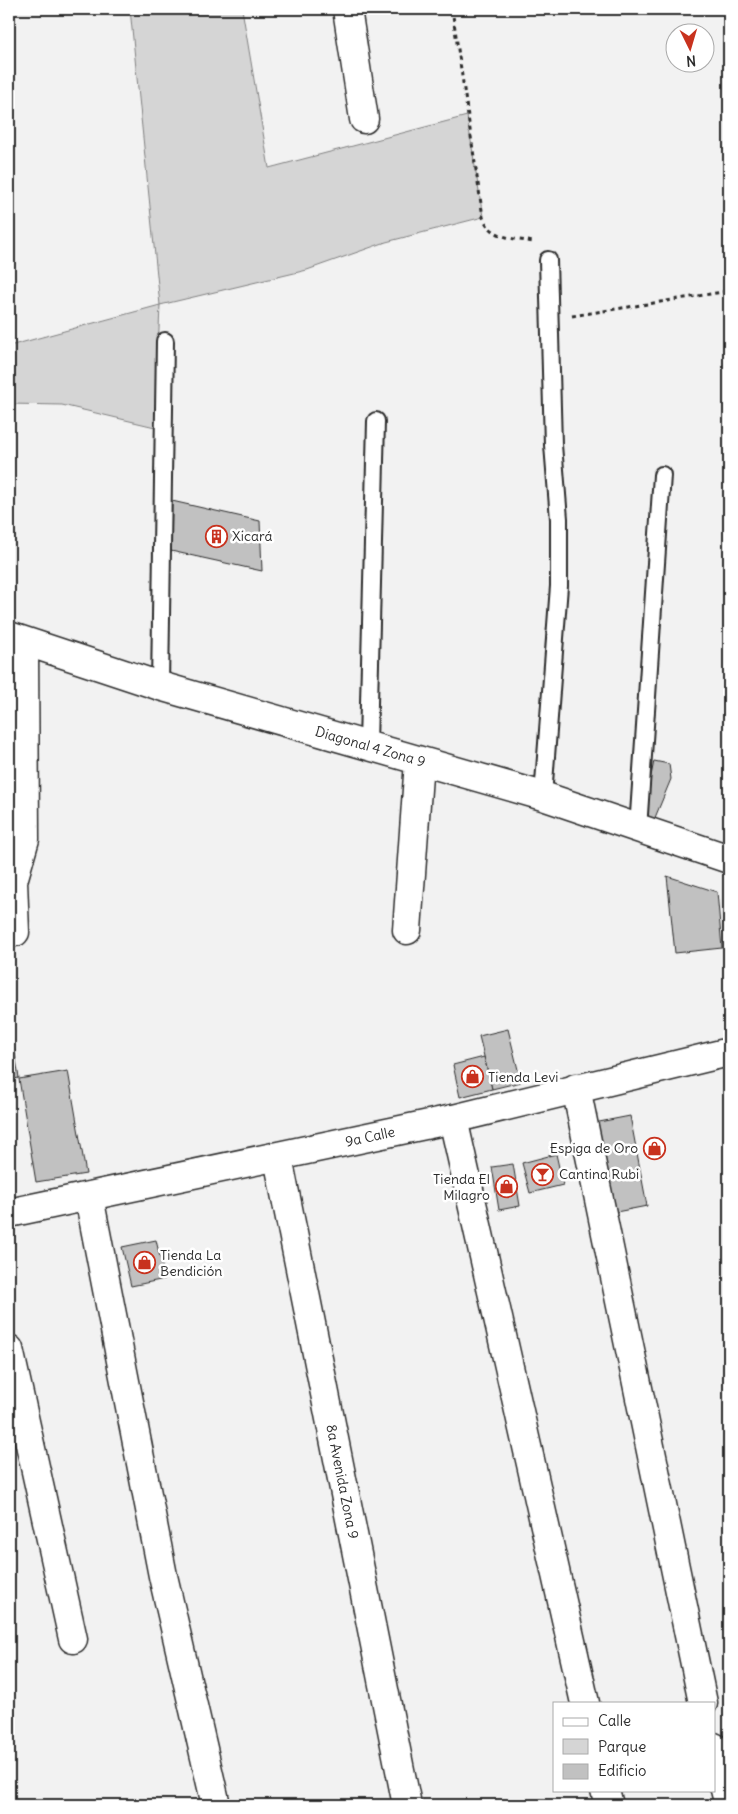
<svg xmlns="http://www.w3.org/2000/svg" width="738" height="1814" font-family="Delius,sans-serif">
	<style>
		.green { fill: #d5d5d5; stroke: #808080 }
		.building { fill: #c1c1c1; stroke: #2b2b2b }
		.lines { fill: none; stroke-linecap: round; stroke-linejoin: round }
		.service-casing { stroke: #2b2b2b; stroke-width: 20 }
		.minor-casing { stroke: #2b2b2b; stroke-width: 31 }
		.tertiary-casing { stroke: #2b2b2b; stroke-width: 31 }
		.secondary-casing { stroke: #2b2b2b; stroke-width: 31 }
		.path { stroke: #2b2b2b; stroke-width: 3; stroke-dasharray: 4 4; stroke-linecap: butt }
		.service { stroke: #fff; stroke-width: 16 }
		.minor { stroke: #fff; stroke-width: 28 }
		.tertiary { stroke: #fff; stroke-width: 28 }
		.secondary { stroke: #fff; stroke-width: 28 }
		.labels { text-anchor: middle; dominant-baseline: central; stroke-width: 5; stroke-linejoin: round; paint-order: stroke }
		.poi-label { font-size: 14px; fill: #2b2b2b; stroke: #fff; text-anchor: start }
		.street-label { font-size: 14px; fill: #2b2b2b; stroke: #fff }
	</style>
	<rect width="100%" height="100%" fill="#f2f2f2"/>
	<filter id="ink" filterUnits="userSpaceOnUse"><feTurbulence type="fractalNoise" baseFrequency=".02" numOctaves="2"/><feDisplacementMap in="SourceGraphic" scale="10" xChannelSelector="R" yChannelSelector="G"/><feConvolveMatrix kernelMatrix="1 2 1 2 8 2 1 2 1" color-interpolation-filters="sRGB"/></filter>
	<g filter="url(#ink)">
		<polygon class="green" points="130,9 242,9 269,168 467,116 483,217 386,242 307,270 160,305 155,427 62,405 9,404 9,346 160,305"/>
		<g class="building">
			<polygon points="172,501 260,521 262,571 171,551"/>
			<polygon points="654,761 669,764 671,779 654,820 643,817"/>
			<polygon points="667,876 717,892 722,948 675,953"/>
			<polygon points="9,1017 19,1078 9,1080"/>
			<polygon points="508,1029 521,1082 492,1089 479,1036"/>
			<polygon points="484,1057 492,1089 460,1097 453,1065"/>
			<polygon points="68,1071 86,1174 36,1182 19,1079"/>
			<polygon points="630,1116 647,1206 611,1213 594,1123"/>
			<polygon points="556,1154 563,1185 530,1193 522,1163"/>
			<polygon points="513,1164 520,1206 499,1210 492,1167"/>
			<polygon points="156,1240 165,1279 131,1286 122,1247"/>
		</g>
		<g class="lines">
			<defs>
				<g id="service">
					<polyline points="160,686 165,341"/>
					<polyline points="368,744 376,421"/>
					<polyline points="543,796 559,586 559,519 553,445 548,260"/>
					<polyline points="638,829 662,475"/>
				</g>
				<g id="minor">
					<polyline points="347,9 364,119"/>
					<polyline points="407,930 419,761"/>
					<polyline points="15,932 13,881 25,839 24,642"/>
					<polyline points="576,1088 703,1703"/>
					<polyline points="453,1119 585,1703"/>
					<path id="s1" d="M278,1158l129,647"/>
					<polyline points="89,1197 163,1576 216,1805"/>
					<polyline points="9,1349 73,1639"/>
					<polyline points="714,1747 729,1805"/>
					<polyline points="605,1790 609,1805"/>
				</g>
				<g id="tertiary">
					<path id="s2" d="M9,1213l444,-94 276,-67"/>
				</g>
				<g id="secondary">
					<path id="s3" d="M9,636l151,50 383,110 186,63"/>
				</g>
			</defs>
			<use href="#service" class="service-casing"/>
			<use href="#minor" class="minor-casing"/>
			<use href="#tertiary" class="tertiary-casing"/>
			<use href="#secondary" class="secondary-casing"/>
			<g class="path">
				<path d="M452,9l31,208c7,21 32,22 51,25"/>
				<polyline points="572,316 729,291"/>
			</g>
			<use href="#service" class="service"/>
			<use href="#minor" class="minor"/>
			<use href="#tertiary" class="tertiary"/>
			<use href="#secondary" class="secondary"/>
		</g>
	</g>
	<defs>
		<symbol id="building-ring" viewBox="-11 -11 22 22"><circle r="9.5" fill="#fff" stroke="#c8321e" stroke-width="1.5"/><path d="M-4-6H4V6H1V3H-1V6H-4ZM-2.5-4.3h1.7v1.8h-1.7ZM.8-4.3h1.7v1.8H.8ZM-2.5-1h1.7V.8h-1.7ZM.8-1h1.7V.8H.8Z" fill="#c8321e"/></symbol>
		<symbol id="shop-ring" viewBox="-11 -11 22 22"><circle r="9.5" fill="#fff" stroke="#c8321e" stroke-width="1.5"/><path d="M-5-2.5h2.3a2.7 3.5 0 0 1 5.4 0H5L5.5 6h-11ZM-1.5-2.5h3a1.5 2.3 0 0 0-3 0Z" fill="#c8321e"/></symbol>
		<symbol id="bar-ring" viewBox="-11 -11 22 22"><circle r="9.5" fill="#fff" stroke="#c8321e" stroke-width="1.5"/><path d="M-6-5H6L.8 .8V4.5H3.5V6h-7V4.5H-.8V.8Z" fill="#c8321e"/></symbol>
	</defs>
	<g fill-rule="evenodd">
		<use href="#building-ring" x="204" y="524" width="25" height="25"/>
		<use href="#shop-ring" x="460" y="1064" width="25" height="25"/>
		<use href="#shop-ring" x="642" y="1136" width="25" height="25"/>
		<use href="#bar-ring" x="530" y="1162" width="25" height="25"/>
		<use href="#shop-ring" x="494" y="1174" width="25" height="25"/>
		<use href="#shop-ring" x="132" y="1250" width="25" height="25"/>
	</g>
	<g class="labels">
		<g class="poi-label">
			<text x="232" y="536">Xicará</text>
			<text x="488" y="1077">Tienda Levi</text>
			<text x="638" y="1148" text-anchor="end">Espiga de Oro</text>
			<text x="559" y="1174">Cantina Rubi</text>
			<text x="490" y="1179" text-anchor="end">Tienda El<tspan x="490" dy="16">Milagro</tspan></text>
			<text x="160" y="1255">Tienda La<tspan x="160" dy="16">Bendición</tspan></text>
		</g>
		<g class="street-label">
			<text stroke="none"><textPath href="#s3" startOffset="378">Diagonal 4 Zona 9</textPath></text>
			<text stroke="none"><textPath href="#s2" startOffset="369">9a Calle</textPath></text>
			<text stroke="none"><textPath href="#s1" startOffset="330">8a Avenida Zona 9</textPath></text>
		</g>
	</g>
	<rect width="738" height="1814" fill="none" stroke="#fff" stroke-width="30"/>
	<rect x="15" y="15" width="708" height="1784" fill="none" stroke="#2b2b2b" stroke-width="2" filter="url(#ink)"/>
	<rect x="553" y="1702" width="162" height="90" fill="#ffffff" stroke="#aaaaaa"/>
	<rect x="563" y="1718" width="25" height="8" fill="#ffffff" stroke="#aaaaaa"/>
	<text x="598" y="1726" font-size="15" fill="#2b2b2b">Calle</text>
	<rect x="563" y="1739" width="25" height="15" fill="#d5d5d5" stroke="#aaaaaa"/>
	<text x="598" y="1752" font-size="15" fill="#2b2b2b">Parque</text>
	<rect x="563" y="1764" width="25" height="15" fill="#c1c1c1" stroke="#aaaaaa"/>
	<text x="598" y="1776" font-size="15" fill="#2b2b2b">Edificio</text>
	<g transform="translate(690 48) rotate(175)"><circle r="24" fill="#ffffff" stroke="#aaaaaa"/>
	<path d="M0-4L9 19L0 12L-9 19Z" fill="#c8321e"/>
	<text y="-8" font-size="14" font-weight="bold" text-anchor="middle" fill="#2b2b2b">N</text>
	</g>
</svg>
